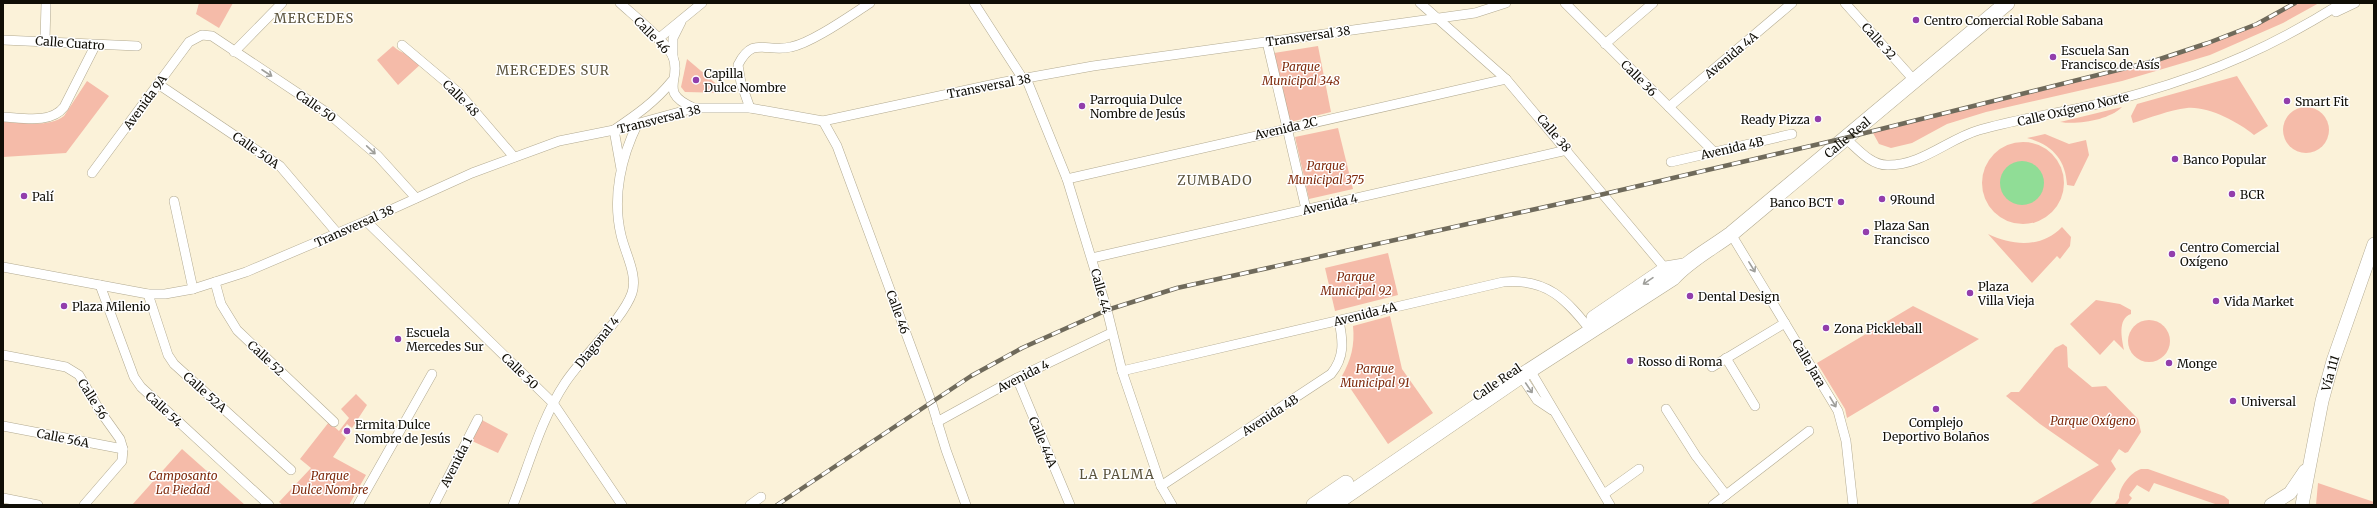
<svg xmlns="http://www.w3.org/2000/svg" width="2377" height="508" font-family="Merriweather,serif">
	<style>
		.green { fill: #f5bba9 }
		.water { fill: #90dd96 }
		.lines { fill: none; stroke-linecap: round; stroke-linejoin: round }
		.street-casing { stroke: #b2aa91; stroke-width: 10 }
		.secondary-casing { stroke: #b2aa91; stroke-width: 14 }
		.primary-casing { stroke: #b2aa91; stroke-width: 16 }
		.street { stroke: #fff; stroke-width: 9 }
		.secondary { stroke: #fff; stroke-width: 13 }
		.primary { stroke: #fff; stroke-width: 15 }
		.rail-casing { stroke: #6f6a5b; stroke-width: 4.5 }
		.rail { stroke: #fff; stroke-width: 3; stroke-dasharray: 9; stroke-linecap: butt }
		.oneway { stroke: #9f9f9b }
		.poi-dot { fill: #923eac; stroke: #fff; stroke-width: 1.5 }
		.labels { text-anchor: middle; dominant-baseline: central; stroke-width: 3; stroke-linejoin: round; paint-order: stroke }
		.poi-label { font-size: 12px; fill: #100e06; stroke: #fff; text-anchor: start }
		.street-label { font-size: 12px; fill: #100e06; stroke: #fff }
		.park-label { font-size: 12px; font-style: italic; fill: #7f2b0d; stroke: #fff }
		.neighbourhood-label { font-size: 13px; letter-spacing: 1px; fill: #5b543e; stroke: #fff }
	</style>
	<rect width="100%" height="100%" fill="#fbf2d9"/>
	<g class="green">
		<polygon points="199,3 233,3 219,28 196,14"/>
		<path d="M2295,3h24l-36,20 -73,32 -88,26 -136,31 -39,12 -35,19 -21,5 -12,-4 -6,-11c75,-22 151,-38 226,-58 67,-17 137,-35 196,-72z"/>
		<path d="M393,46c8,8 20,9 29,17l-24,22 -21,-25z"/>
		<polygon points="1318,46 1331,112 1290,122 1274,53"/>
		<polygon points="687,59 727,93 685,92 681,87"/>
		<path d="M2237,76l31,50 -14,9c-16,-13 -46,-29 -67,-27 -18,2 -37,10 -54,15l-2,-7 6,-12z"/>
		<path d="M87,81l22,15 -43,57 -63,4v-35c19,0 46,6 61,-6z"/>
		<circle cx="2306" cy="130" r="23"/>
		<path d="M2122,107c-13,13 -44,18 -62,15z"/>
		<polygon points="1338,128 1353,189 1309,199 1295,137"/>
		<path d="M2045,134l24,10 17,-4 3,15 -15,31 -7,-1c-1,-25 -15,-41 -40,-47z"/>
		<circle cx="2023" cy="183" r="41"/>
		<path d="M2062,227l9,10 -1,9 -10,13 -3,-3 -25,27 -44,-49c25,12 54,14 74,-7z"/>
		<polygon points="1388,253 1398,295 1335,311 1325,268"/>
		<path d="M2096,300l24,4 11,6v4c-14,5 -9,25 -7,36l-10,-10 -14,15 -30,-31z"/>
		<polygon points="1913,306 1979,339 1847,418 1845,409 1817,363"/>
		<path d="M1390,316l12,53 31,44 -45,31 -46,-68c9,-16 13,-31 11,-50z"/>
		<circle cx="2149" cy="341" r="21"/>
		<polygon points="2063,344 2067,347 2068,367 2092,387 2106,386 2138,419 2141,432 2128,452 2125,453 2119,449 2111,461 2116,469 2089,505 2029,505 2099,465 2040,424 2006,396 2011,392 2019,392 2055,348"/>
		<polygon points="356,394 367,405 352,428 347,424 341,433 346,438 333,457 366,475 349,505 283,505 279,502 311,468 300,459 329,422 339,431 349,418 341,409"/>
		<polygon points="482,420 508,434 498,453 472,441"/>
		<polygon points="182,449 245,505 132,505"/>
		<path d="M2141,469h7l76,27 5,4v5h-11l-64,-22 -5,9 -12,-7 -8,10 3,3 -5,7h-13l5,-7c0,-11 12,-26 22,-29z"/>
		<polygon points="2318,483 2374,502 2374,505 2316,505"/>
	</g>
	<circle class="water" cx="2022" cy="183" r="22"/>
	<g class="lines">
		<defs>
			<g id="street">
				<path d="M620,3c13,12 47,39 53,54 9,23 -16,35 21,51"/>
				<polyline points="974,3 1023,79"/>
				<polyline points="1420,3 1506,79 1669,273"/>
				<polyline points="1565,3 1714,152"/>
				<polyline points="1845,3 1913,79"/>
				<polyline points="2336,12 2355,3"/>
				<polyline points="658,39 702,3"/>
				<polyline points="3,40 137,46"/>
				<polyline points="45,40 46,3"/>
				<polyline points="1267,42 1306,209"/>
				<polyline points="1605,44 1653,3"/>
				<polyline points="402,45 459,93 514,157"/>
				<polyline points="234,52 282,3"/>
				<polyline points="673,57 673,38 681,22"/>
				<polyline points="1026,78 1067,179 1107,310 1122,371 1161,486 1172,505"/>
				<polyline points="158,84 280,166 338,234"/>
				<polyline points="1669,107 1792,3"/>
				<path d="M750,108l-9,-25 -3,-18c15,-30 28,-12 53,-18 21,-4 60,-32 79,-44"/>
				<path d="M3,117c20,1 48,7 61,-10l31,-61"/>
				<polyline points="823,121 837,146 931,401 946,450 966,505"/>
				<path d="M1845,138c12,10 25,27 42,27 34,1 61,-26 92,-35 54,-15 109,-21 162,-37 76,-22 134,-48 201,-90"/>
				<polyline points="1671,162 1792,134"/>
				<path d="M621,169l-7,-39c22,-15 41,-28 58,-49"/>
				<polyline points="92,173 189,42 202,35 212,36 329,114 378,156 416,198"/>
				<polyline points="1067,179 1506,79"/>
				<polyline points="174,201 193,289"/>
				<polyline points="366,221 553,403 622,505"/>
				<polyline points="1731,234 1838,411 1846,441 1853,505"/>
				<polyline points="1092,258 1567,150"/>
				<polyline points="3,267 148,294 165,294 193,289 246,272 366,221 472,173 559,141 614,130 694,108 750,108 823,121 1004,82 1093,66 1475,13 1506,3"/>
				<polyline points="215,282 221,304 237,330 334,422"/>
				<polyline points="100,285 134,377 141,387 269,505"/>
				<polyline points="148,294 168,355 174,364 291,470"/>
				<polyline points="3,355 66,367 79,375 100,411 120,439 123,449 122,461 84,505"/>
				<polyline points="1726,358 1755,406"/>
				<polyline points="1712,367 1785,323"/>
				<polyline points="1530,370 1610,505"/>
				<path d="M1122,371l381,-89c44,-4 63,17 89,50"/>
				<polyline points="1521,376 1537,400 1552,410"/>
				<polyline points="1017,378 1070,505"/>
				<polyline points="1666,409 1696,456 1726,495"/>
				<polyline points="937,422 1017,378 1111,333"/>
				<polyline points="3,426 123,449"/>
				<path d="M1161,486l170,-112c14,-17 12,-33 8,-53"/>
				<polyline points="1604,494 1639,469"/>
				<polyline points="3,498 38,505"/>
				<polyline points="358,505 432,374"/>
				<polyline points="434,505 478,419"/>
				<path d="M513,505c16,-40 28,-86 52,-122 17,-26 58,-64 67,-90 6,-18 -7,-40 -11,-58 -9,-38 0,-78 17,-112"/>
				<polyline points="750,505 761,497"/>
				<polyline points="1713,505 1809,431"/>
			</g>
			<g id="secondary">
				<polyline points="2271,505 2290,493 2305,471"/>
				<path id="s1" d="M2302,505l20,-104 11,-40 41,-117"/>
			</g>
			<g id="primary">
				<polyline points="1594,318 1666,269 1684,266"/>
				<polyline points="1314,505 1346,483"/>
				<path id="s2" d="M1333,505l188,-129 152,-98c16,-18 39,-30 58,-44l276,-231"/>
			</g>
		</defs>
		<use href="#street" class="street-casing"/>
		<use href="#secondary" class="secondary-casing"/>
		<use href="#primary" class="primary-casing"/>
		<use href="#street" class="street"/>
		<use href="#secondary" class="secondary"/>
		<use href="#primary" class="primary"/>
		<defs>
			<polyline id="rail" points="777,505 971,376 1022,348 1107,310 1177,288 1604,194 1845,138 2154,61 2208,43 2257,24 2295,3"/>
		</defs>
		<use href="#rail" class="rail-casing"/>
		<use href="#rail" class="rail"/>
	</g>
	<defs><path id="oneway-shaft" d="M-6 0H5M1.5-3L5.5 0L1.5 3" fill="none" stroke-width="1.6" stroke-linecap="round" stroke-linejoin="round"/></defs>
	<g class="oneway">
		<use href="#oneway-shaft" transform="translate(267 73) rotate(33)"/>
		<use href="#oneway-shaft" transform="translate(371 150) rotate(43)"/>
		<use href="#oneway-shaft" transform="translate(1752 267) rotate(58)"/>
		<use href="#oneway-shaft" transform="translate(1648 281) rotate(146)"/>
		<use href="#oneway-shaft" transform="translate(1529 388) rotate(56)"/>
		<use href="#oneway-shaft" transform="translate(1833 402) rotate(59)"/>
	</g>
	<g class="poi-dot">
		<circle cx="1916" cy="20" r="4"/>
		<circle cx="2053" cy="57" r="4"/>
		<circle cx="696" cy="80" r="4"/>
		<circle cx="2287" cy="101" r="4"/>
		<circle cx="1082" cy="106" r="4"/>
		<circle cx="1818" cy="119" r="4"/>
		<circle cx="2175" cy="159" r="4"/>
		<circle cx="2232" cy="194" r="4"/>
		<circle cx="24" cy="196" r="4"/>
		<circle cx="1882" cy="199" r="4"/>
		<circle cx="1841" cy="202" r="4"/>
		<circle cx="1866" cy="232" r="4"/>
		<circle cx="2172" cy="254" r="4"/>
		<circle cx="1970" cy="293" r="4"/>
		<circle cx="1690" cy="296" r="4"/>
		<circle cx="2216" cy="301" r="4"/>
		<circle cx="64" cy="306" r="4"/>
		<circle cx="1826" cy="328" r="4"/>
		<circle cx="398" cy="339" r="4"/>
		<circle cx="1630" cy="361" r="4"/>
		<circle cx="2169" cy="363" r="4"/>
		<circle cx="2233" cy="401" r="4"/>
		<circle cx="1936" cy="409" r="4"/>
		<circle cx="347" cy="431" r="4"/>
	</g>
	<g class="labels">
		<g class="poi-label">
			<text x="1924" y="20">Centro Comercial Roble Sabana</text>
			<text x="2061" y="50">Escuela San<tspan x="2061" dy="14">Francisco de Asís</tspan></text>
			<text x="704" y="73">Capilla<tspan x="704" dy="14">Dulce Nombre</tspan></text>
			<text x="1090" y="99">Parroquia Dulce<tspan x="1090" dy="14">Nombre de Jesús</tspan></text>
			<text x="2295" y="101">Smart Fit</text>
			<text x="1810" y="119" text-anchor="end">Ready Pizza</text>
			<text x="2183" y="159">Banco Popular</text>
			<text x="2240" y="194">BCR</text>
			<text x="32" y="196">Palí</text>
			<text x="1890" y="199">9Round</text>
			<text x="1833" y="202" text-anchor="end">Banco BCT</text>
			<text x="1874" y="225">Plaza San<tspan x="1874" dy="14">Francisco</tspan></text>
			<text x="2180" y="247">Centro Comercial<tspan x="2180" dy="14">Oxígeno</tspan></text>
			<text x="1978" y="286">Plaza<tspan x="1978" dy="14">Villa Vieja</tspan></text>
			<text x="1698" y="296">Dental Design</text>
			<text x="2224" y="301">Vida Market</text>
			<text x="72" y="306">Plaza Milenio</text>
			<text x="1834" y="328">Zona Pickleball</text>
			<text x="406" y="332">Escuela<tspan x="406" dy="14">Mercedes Sur</tspan></text>
			<text x="1638" y="361">Rosso di Roma</text>
			<text x="2177" y="363">Monge</text>
			<text x="2241" y="401">Universal</text>
			<text x="1936" y="422" text-anchor="middle">Complejo<tspan x="1936" dy="14">Deportivo Bolaños</tspan></text>
			<text x="355" y="424">Ermita Dulce<tspan x="355" dy="14">Nombre de Jesús</tspan></text>
		</g>
		<g class="street-label">
			<text transform="translate(652 35) rotate(46)">Calle 46</text>
			<text transform="translate(1308 36) rotate(-8)">Transversal 38</text>
			<text transform="translate(1879 41) rotate(48)">Calle 32</text>
			<text transform="translate(70 43) rotate(4)">Calle Cuatro</text>
			<text transform="translate(1731 55) rotate(-40)">Avenida 4A</text>
			<text transform="translate(1639 78) rotate(45)">Calle 36</text>
			<text transform="translate(989 86) rotate(-11)">Transversal 38</text>
			<text transform="translate(461 98) rotate(45)">Calle 48</text>
			<text transform="translate(145 102) rotate(-54)">Avenida 9A</text>
			<text transform="translate(316 106) rotate(35)">Calle 50</text>
			<text transform="translate(2073 109) rotate(-13)">Calle Oxígeno Norte</text>
			<text transform="translate(659 119) rotate(-14)">Transversal 38</text>
			<text transform="translate(1286 128) rotate(-13)">Avenida 2C</text>
			<text transform="translate(1554 133) rotate(50)">Calle 38</text>
			<text stroke="none"><textPath href="#s2" startOffset="633">Calle Real</textPath></text>
			<text transform="translate(1732 148) rotate(-13)">Avenida 4B</text>
			<text transform="translate(256 150) rotate(35)">Calle 50A</text>
			<text transform="translate(1330 204) rotate(-13)">Avenida 4</text>
			<text transform="translate(354 226) rotate(-24)">Transversal 38</text>
			<text transform="translate(1101 291) rotate(75)">Calle 44</text>
			<text transform="translate(898 312) rotate(70)">Calle 46</text>
			<text transform="translate(1365 314) rotate(-14)">Avenida 4A</text>
			<text transform="translate(597 342) rotate(-51)">Diagonal 4</text>
			<text transform="translate(266 358) rotate(43)">Calle 52</text>
			<text transform="translate(1809 363) rotate(59)">Calle Jara</text>
			<text transform="translate(520 371) rotate(44)">Calle 50</text>
			<text stroke="none"><textPath href="#s1" startOffset="135">Vía 111</textPath></text>
			<text transform="translate(1023 376) rotate(-27)">Avenida 4</text>
			<text transform="translate(1497 382) rotate(-34)">Calle Real</text>
			<text transform="translate(205 392) rotate(42)">Calle 52A</text>
			<text transform="translate(93 399) rotate(58)">Calle 56</text>
			<text transform="translate(164 409) rotate(43)">Calle 54</text>
			<text transform="translate(1270 415) rotate(-33)">Avenida 4B</text>
			<text transform="translate(63 438) rotate(11)">Calle 56A</text>
			<text transform="translate(1043 442) rotate(67)">Calle 44A</text>
			<text transform="translate(456 462) rotate(-63)">Avenida 1</text>
		</g>
		<g class="park-label">
			<text x="1301" y="66">Parque<tspan x="1301" dy="14">Municipal 348</tspan></text>
			<text x="1326" y="165">Parque<tspan x="1326" dy="14">Municipal 375</tspan></text>
			<text x="1356" y="276">Parque<tspan x="1356" dy="14">Municipal 92</tspan></text>
			<text x="1375" y="368">Parque<tspan x="1375" dy="14">Municipal 91</tspan></text>
			<text x="2093" y="420">Parque Oxígeno</text>
			<text x="183" y="475">Camposanto<tspan x="183" dy="14">La Piedad</tspan></text>
			<text x="330" y="475">Parque<tspan x="330" dy="14">Dulce Nombre</tspan></text>
		</g>
		<g class="neighbourhood-label">
			<text x="314" y="18">MERCEDES</text>
			<text x="553" y="70">MERCEDES SUR</text>
			<text x="1215" y="180">ZUMBADO</text>
			<text x="1117" y="474">LA PALMA</text>
		</g>
	</g>
	<rect width="2377" height="508" fill="none" stroke="#100e06" stroke-width="8"/>
</svg>
